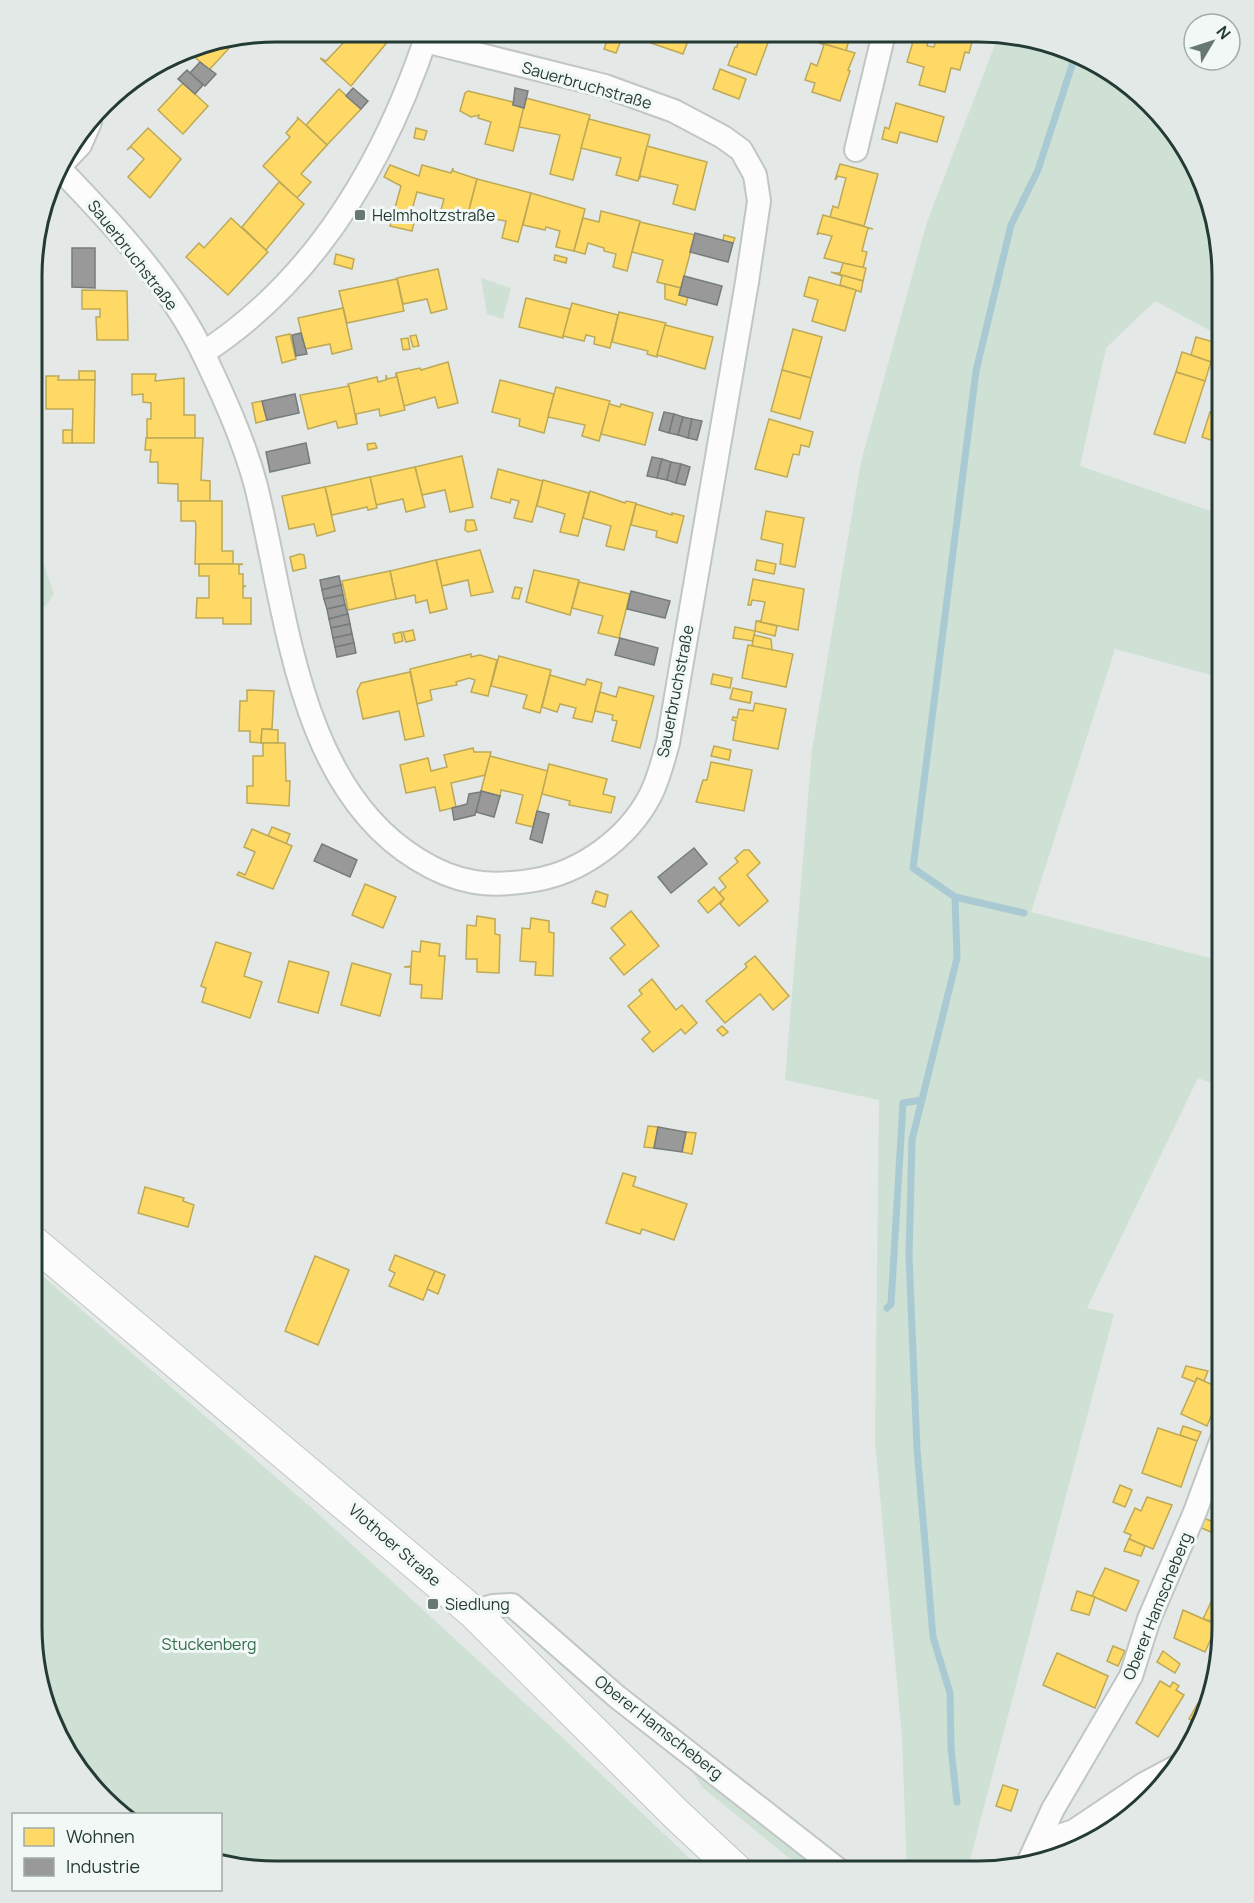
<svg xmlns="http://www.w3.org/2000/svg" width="1254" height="1903" font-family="Manrope,sans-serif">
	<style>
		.green { fill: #cfe0d5 }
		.homes { fill: #ffd966; stroke: #bda957; stroke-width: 1.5 }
		.industry { fill: #999; stroke: #767c7b; stroke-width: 1.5 }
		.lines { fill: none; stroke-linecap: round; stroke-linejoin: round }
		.stream { stroke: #a9cad3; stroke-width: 7 }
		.street-casing { stroke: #c1c6c4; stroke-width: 26 }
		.secondary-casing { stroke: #c0c6c4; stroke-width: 34 }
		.street { stroke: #fbfcfb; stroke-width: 22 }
		.secondary { stroke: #fbfcfb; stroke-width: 32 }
		.poi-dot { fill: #677773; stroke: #f2f8f5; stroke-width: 2 }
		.labels { text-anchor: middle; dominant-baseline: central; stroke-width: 6; stroke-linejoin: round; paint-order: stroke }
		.street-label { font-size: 16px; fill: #243a35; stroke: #f2f8f5 }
		.poi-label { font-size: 16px; fill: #243a35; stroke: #f2f8f5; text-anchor: start }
		.park-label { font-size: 16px; fill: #336c4d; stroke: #f2f8f5 }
		.rim { fill: none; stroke: #243a35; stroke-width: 3 }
	</style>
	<rect width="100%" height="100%" fill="#e4e9e7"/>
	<g class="green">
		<polygon points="999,34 1010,34 1071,50 1127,82 1172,127 1204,182 1222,276 1222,337 1155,301 1106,348 1080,466 1222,515 1222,678 1115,649 1031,912 1222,961 1222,1087 1198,1078 1087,1308 1114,1314 967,1871 907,1871 902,1737 875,1441 879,1100 785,1080 812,749 861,462 927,222"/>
		<polygon points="481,278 511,288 503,319 487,314"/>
		<polygon points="33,523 36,542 54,594 45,607 33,600"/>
		<polygon points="32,1267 314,1510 563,1738 703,1871 244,1869 221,1863 220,1814 121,1814 82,1776 50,1721 32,1627"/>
		<polygon points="682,1756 832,1871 805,1871 702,1787"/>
	</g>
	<g class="homes">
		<polygon points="343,32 380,32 389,40 351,86 320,58 326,61 347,39 341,34"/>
		<polygon points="610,32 624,33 616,53 604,49"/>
		<polygon points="655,33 691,33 683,54 651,43"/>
		<polygon points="740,33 751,33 769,40 756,75 728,65 735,47 737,47"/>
		<polygon points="829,33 851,33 846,51 825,44"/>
		<polygon points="938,33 972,42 969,53 965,52 960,70 951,68 945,92 919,85 924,67 907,62 914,38 928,42 927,46 934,47"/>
		<polygon points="227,40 233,44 209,70 187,50 197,45"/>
		<polygon points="817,42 855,53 848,70 850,71 840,101 812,92 815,83 805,80 811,63 817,66 824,45"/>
		<polygon points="720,69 746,79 739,99 713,89"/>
		<polygon points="183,83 208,106 183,134 158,110"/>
		<polygon points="339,89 361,109 327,145 306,125"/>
		<polygon points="468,91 513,102 513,105 524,108 513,151 485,144 491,122 478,118 479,115 471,117 460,111 465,93"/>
		<polygon points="526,98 590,115 573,180 550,174 560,135 519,127"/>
		<polygon points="896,103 944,117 937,142 900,132 897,143 882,139 885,127 889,129"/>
		<polygon points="297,117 327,145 301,174 311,182 297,198 263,166 290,137 286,133 298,119"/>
		<polygon points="589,119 650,135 638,181 616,175 621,158 581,148"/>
		<polygon points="148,128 181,159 150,198 128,177 144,159 131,147 127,150"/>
		<polygon points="416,128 427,131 424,140 414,138"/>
		<polygon points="647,146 707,162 695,210 673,204 678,185 641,176 639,179"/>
		<polygon points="840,164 878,174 864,226 830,217 833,206 838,208 846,178 838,176 835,180"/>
		<polygon points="390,165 419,176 422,165 451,173 453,168 453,171 477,179 467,217 441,210 444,199 417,192 411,213 416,214 412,231 390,226 401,186 384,177"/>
		<polygon points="477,179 531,193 518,242 502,238 506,221 468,214"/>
		<polygon points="279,182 304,204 266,250 242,227"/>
		<polygon points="531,193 585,209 574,251 556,247 560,231 546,227 545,230 523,225"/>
		<polygon points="601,211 640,221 627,271 613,267 616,254 604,251 604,248 588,243 585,254 574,251 583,218 599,222"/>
		<polygon points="823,215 873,229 868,228 862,251 867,252 863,268 824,258 832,236 819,233 817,235"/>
		<polygon points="231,218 268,252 228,295 186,257 199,243 204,248"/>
		<polygon points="640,222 695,235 681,288 657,282 663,260 632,252"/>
		<polygon points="724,235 735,238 733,243 723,241"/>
		<polygon points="336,254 354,259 352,269 334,264"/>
		<polygon points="555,255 567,258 566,263 554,260"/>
		<polygon points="843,263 866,268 863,281 834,273 840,273"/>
		<polygon points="438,269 447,309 431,313 427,299 403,304 397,278"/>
		<polygon points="831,272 863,281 861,292 840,285 842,276"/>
		<polygon points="809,277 856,290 845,331 812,321 818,300 804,296"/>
		<polygon points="397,279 404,311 347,323 339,291"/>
		<polygon points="665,284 681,288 679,295 688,297 686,305 665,299"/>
		<polygon points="82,290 127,291 128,340 97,340 96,317 100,317 100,309 82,309"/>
		<polygon points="526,298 570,309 563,338 519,327"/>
		<polygon points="572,303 618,315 610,348 594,344 595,337 586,335 584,341 563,336"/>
		<polygon points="343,308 352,349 332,354 330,344 305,349 298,318"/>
		<polygon points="619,312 666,323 657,357 647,354 648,351 612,342"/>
		<polygon points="665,325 713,337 705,369 657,355"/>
		<polygon points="793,329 822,337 811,378 782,370"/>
		<polygon points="290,334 296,359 282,363 276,337"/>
		<polygon points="416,335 419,346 413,347 410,336"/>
		<polygon points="1196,337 1217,343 1211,362 1191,355"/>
		<polygon points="408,338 410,349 403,350 401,339"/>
		<polygon points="1182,352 1211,362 1205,381 1176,372"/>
		<polygon points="448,362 458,403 438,408 435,397 404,406 396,373 420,368 421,370"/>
		<polygon points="782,370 811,378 800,419 771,411"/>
		<rect x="79" y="371" width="16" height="9"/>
		<polygon points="1176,372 1205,381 1185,443 1154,434"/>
		<polygon points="396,373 405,410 380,416 379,409 356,414 357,424 348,384 377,377 378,382 386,380 386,375 387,379 396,377"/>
		<polygon points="132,374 156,374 155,381 184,378 184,415 195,415 195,438 147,438 147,419 151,419 151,403 143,402 143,394 132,395"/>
		<polygon points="46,376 59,376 58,380 95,380 94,443 72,443 73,409 46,409"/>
		<polygon points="500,380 554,394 544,433 519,426 520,419 492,412"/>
		<polygon points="349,386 357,424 338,428 336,421 308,429 300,395"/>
		<polygon points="556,387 610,401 599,441 582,436 585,425 548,417"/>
		<polygon points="262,401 267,420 256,423 252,403"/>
		<polygon points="609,404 620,407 621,404 653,413 645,445 601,434"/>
		<polygon points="1210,412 1222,416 1222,444 1202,437"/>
		<polygon points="769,419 813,432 809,447 801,445 799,455 793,454 787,477 755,469"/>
		<rect x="63" y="430" width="9" height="13"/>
		<polygon points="146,438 203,438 201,480 210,481 210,501 178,501 178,484 158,483 158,462 150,462 151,450 145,450"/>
		<polygon points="375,443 377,448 368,450 367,444"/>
		<polygon points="462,456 473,507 450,512 445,490 422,495 415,467"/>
		<polygon points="415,467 425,507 406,512 403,499 376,505 370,477"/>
		<polygon points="498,469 543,481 532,522 514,518 519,501 511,499 510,503 491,498"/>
		<polygon points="370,477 377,508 368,510 367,507 332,515 325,487"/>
		<polygon points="543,480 589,493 578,536 560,532 565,514 537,506"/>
		<polygon points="325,487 335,531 317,536 314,524 289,529 282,496"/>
		<polygon points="590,491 625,503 626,501 636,503 624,550 606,546 611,526 583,518"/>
		<polygon points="181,501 222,501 222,551 233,551 233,564 195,564 196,524 195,521 181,521"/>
		<polygon points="636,504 672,515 672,513 684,516 677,543 656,537 657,531 631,525"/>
		<polygon points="766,511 804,518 795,567 780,564 783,544 761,539"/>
		<polygon points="466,520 474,520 477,530 468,532 465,530"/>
		<polygon points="480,550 493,592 471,596 468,580 442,586 436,560"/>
		<polygon points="300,554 304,555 306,568 293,571 290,557"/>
		<polygon points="436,560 447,609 430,613 427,600 416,603 415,595 396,599 390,571"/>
		<polygon points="757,560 776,564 774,574 755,570"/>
		<polygon points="199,564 243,564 239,565 239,574 243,574 243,586 246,586 243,587 243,598 251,598 251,624 223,624 223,618 196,618 197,598 209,598 209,576 199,576"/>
		<polygon points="534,570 579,580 570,615 526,602"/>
		<polygon points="390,571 396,599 348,610 342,581"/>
		<polygon points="753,579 804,589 798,630 756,621 761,621 765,602 752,600 751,605 748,605"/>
		<polygon points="579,582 630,594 619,638 598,633 603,616 572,608"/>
		<polygon points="515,587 522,588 519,599 512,598"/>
		<polygon points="756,621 777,626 775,636 755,631"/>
		<polygon points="735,627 755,631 753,641 733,638"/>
		<polygon points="413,630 415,640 406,642 403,632"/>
		<polygon points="401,632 403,641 395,643 393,634"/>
		<polygon points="754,635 771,639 772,650 752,646"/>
		<polygon points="748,645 793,654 786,687 742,678"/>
		<polygon points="471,654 471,657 480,655 497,660 488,696 471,692 475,680 469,678 456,682 457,685 430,690 432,700 417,704 410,669"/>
		<polygon points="499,656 551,670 540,713 523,708 527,695 491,686"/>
		<polygon points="410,672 424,736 405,740 399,711 363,719 357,691 361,683"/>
		<polygon points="713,674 732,678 730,688 711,684"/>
		<polygon points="550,675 585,685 587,679 602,683 592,722 573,718 576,708 560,704 557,712 542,707"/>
		<polygon points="619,687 654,696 640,748 612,741 617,721 612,720 613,715 595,711 600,692 616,697"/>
		<polygon points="733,688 752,692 750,703 730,699"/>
		<polygon points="247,690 274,691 272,729 262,729 261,743 250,742 250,731 239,731 240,701 247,701"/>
		<polygon points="755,703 786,709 778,749 733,740 736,721 732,720 733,717 737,718 739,709 753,711"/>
		<polygon points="262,729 278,730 278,743 261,743"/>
		<polygon points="263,743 285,743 286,781 290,781 289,806 247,803 247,786 253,786 253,756 263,756"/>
		<polygon points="714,746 731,750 729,760 711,756"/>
		<polygon points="473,748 474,752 491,752 485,775 451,783 456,807 440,811 435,787 406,793 400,765 428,758 431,771 447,767 444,755"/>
		<polygon points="490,756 548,771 533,827 516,823 523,795 501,790 500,796 481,791"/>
		<polygon points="711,762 752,770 744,811 696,802 703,780 707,780"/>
		<polygon points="549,764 607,779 603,794 615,797 611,813 569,805 570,801 542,794"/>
		<polygon points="272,827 290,834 286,844 268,836"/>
		<polygon points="252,829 292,846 273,889 237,875 239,872 245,875 255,852 244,847"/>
		<polygon points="744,850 749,850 760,863 747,875 768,901 739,926 720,904 724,899 719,893 726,887 719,878 738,862 735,858"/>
		<polygon points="365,884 396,897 383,928 352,915"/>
		<polygon points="714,887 724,899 708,913 698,901"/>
		<polygon points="596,891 608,895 605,907 592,903"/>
		<polygon points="631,911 659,946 624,975 610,958 625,945 611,928"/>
		<polygon points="477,916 495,919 495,934 500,935 499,973 477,972 477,959 466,959 467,925 476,926"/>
		<polygon points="531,918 549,921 549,932 554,933 553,976 535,975 536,962 520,961 522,928 530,929"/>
		<polygon points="421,941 440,944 439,956 445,956 442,999 421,998 422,985 410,984 411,967 404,967 411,966 412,951 420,952"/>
		<polygon points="216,942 251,953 244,976 262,982 250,1018 202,1002 206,988 201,986"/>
		<polygon points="755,956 789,996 773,1010 760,994 725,1023 706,1001 747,967 745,964"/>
		<polygon points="289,961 329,972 318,1013 278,1002"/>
		<polygon points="352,963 391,974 380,1016 341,1005"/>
		<polygon points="652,979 676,1010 682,1005 697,1023 685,1034 681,1029 653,1052 642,1039 650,1032 628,1006 642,994 639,990"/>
		<polygon points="722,1026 728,1032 723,1036 717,1030"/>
		<polygon points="648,1126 658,1127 654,1148 644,1147"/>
		<polygon points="686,1132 696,1133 692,1154 682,1152"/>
		<polygon points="623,1173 636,1177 633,1186 687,1204 674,1240 642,1229 640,1234 606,1223"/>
		<polygon points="145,1187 184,1198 183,1201 194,1205 188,1227 138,1213"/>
		<polygon points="395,1255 435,1271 423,1300 389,1286 395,1273 389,1270"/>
		<polygon points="315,1256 349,1270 318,1345 285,1331"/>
		<polygon points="435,1271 445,1275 438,1294 427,1289"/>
		<polygon points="1186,1366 1208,1371 1204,1381 1197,1378 1195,1382 1182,1377"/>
		<polygon points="1197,1378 1222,1389 1207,1426 1181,1414"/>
		<polygon points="1183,1426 1201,1432 1197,1441 1180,1435"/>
		<polygon points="1158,1428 1197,1441 1181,1487 1142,1473"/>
		<polygon points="1120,1485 1132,1490 1125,1507 1113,1502"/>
		<polygon points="1147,1497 1172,1505 1153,1549 1129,1539 1131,1535 1124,1532 1135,1508 1141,1511"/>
		<polygon points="1201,1517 1216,1523 1211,1532 1197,1526"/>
		<polygon points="1129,1539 1145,1546 1141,1556 1124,1551"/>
		<polygon points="1105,1568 1139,1581 1126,1611 1092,1596"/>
		<polygon points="1077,1591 1095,1597 1089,1615 1071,1610"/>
		<polygon points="1214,1596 1222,1599 1222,1624 1203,1619"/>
		<polygon points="1183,1610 1217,1625 1205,1652 1174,1638"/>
		<polygon points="1113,1646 1125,1651 1118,1666 1107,1661"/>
		<polygon points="1163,1651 1180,1664 1175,1673 1157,1662"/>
		<polygon points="1057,1653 1108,1676 1095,1708 1043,1685"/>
		<polygon points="1160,1681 1170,1687 1173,1682 1179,1686 1176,1690 1184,1695 1158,1737 1136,1723"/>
		<polygon points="1198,1703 1208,1709 1200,1725 1189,1719"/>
		<polygon points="1003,1785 1018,1790 1011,1811 996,1806"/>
	</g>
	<g class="industry">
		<polygon points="200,62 216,74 205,86 190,73"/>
		<polygon points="187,70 203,85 195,94 178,79"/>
		<polygon points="353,88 368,101 361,109 346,96"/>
		<polygon points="515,88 528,91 524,108 513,105"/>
		<polygon points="695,233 733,243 728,262 690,252"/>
		<polygon points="72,248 95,248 95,288 72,287"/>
		<polygon points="684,276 722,286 717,305 679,295"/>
		<polygon points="301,333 307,354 296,356 292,335"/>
		<polygon points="295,394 299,413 267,420 262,401"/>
		<polygon points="664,412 674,414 669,433 659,430"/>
		<polygon points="674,414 683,417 678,435 669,433"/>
		<polygon points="683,417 692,419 688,438 678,435"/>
		<polygon points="692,419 702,421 697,440 688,438"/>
		<polygon points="306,443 310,463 270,472 266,452"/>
		<polygon points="652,457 662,459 657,478 647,476"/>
		<polygon points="662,459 671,462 667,480 657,478"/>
		<polygon points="671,462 681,464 676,483 667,480"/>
		<polygon points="681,464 690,467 685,485 676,483"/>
		<polygon points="339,576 341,585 322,590 320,580"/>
		<polygon points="341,585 343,595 324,599 322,590"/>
		<polygon points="631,591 670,601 665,618 627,609"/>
		<polygon points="343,595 345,605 327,609 324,599"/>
		<polygon points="345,605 348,614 329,619 327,609"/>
		<polygon points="348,614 350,624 331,628 329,619"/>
		<polygon points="350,624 352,634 333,638 331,628"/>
		<polygon points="352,634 354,643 335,647 333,638"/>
		<polygon points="620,638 658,648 654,665 615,655"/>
		<polygon points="354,643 356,653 337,657 335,647"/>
		<polygon points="481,791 500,796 494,817 476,812"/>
		<polygon points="481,792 475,815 454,820 452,808 467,804 469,794"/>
		<polygon points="537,811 549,814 542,843 530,839"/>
		<polygon points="322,844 357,860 350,877 314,861"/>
		<polygon points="694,848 707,864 671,893 658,877"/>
		<polygon points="658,1127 686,1132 682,1152 654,1148"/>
	</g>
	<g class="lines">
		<g class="stream">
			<polyline points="955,897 1024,913"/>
			<polyline points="887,1308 891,1304 903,1103 922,1100"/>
			<polyline points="957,1802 951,1748 950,1693 933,1637 917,1449 909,1256 912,1140 957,958 955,897 913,868 976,371 1011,225 1038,170 1076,53"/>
		</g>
		<defs>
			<g id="street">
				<polyline points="856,150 884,33"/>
				<polyline points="60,166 80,145 90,122"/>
				<path d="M59,168c54,56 111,116 145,187 20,42 40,86 52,131 31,125 41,299 161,373 40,25 72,29 118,21 47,-8 93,-42 115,-84 9,-17 13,-36 18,-53l79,-461 12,-81 -4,-26 -14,-25 -18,-13 -49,-26 -69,-25 -180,-45"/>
				<path d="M203,353c114,-74 183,-194 225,-321"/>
				<polyline points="473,1612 493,1606 512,1605 616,1696 840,1871"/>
				<polyline points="1038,1843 1074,1831 1144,1784 1178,1766"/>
				<polyline points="1029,1861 1053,1809 1131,1676 1149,1619 1195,1512 1222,1439"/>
			</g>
			<polyline id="secondary" points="32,1241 473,1612 676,1814 737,1871"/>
		</defs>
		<use href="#street" class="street-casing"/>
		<use href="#secondary" class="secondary-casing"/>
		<use href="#street" class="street"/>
		<use href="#secondary" class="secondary"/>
	</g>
	<g class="poi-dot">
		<rect x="354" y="209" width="12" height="12" rx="3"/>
		<rect x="427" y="1598" width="12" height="12" rx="3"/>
	</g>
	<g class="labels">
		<g class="street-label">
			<text transform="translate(587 85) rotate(16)">Sauerbruchstraße</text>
			<text transform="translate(133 255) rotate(52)">Sauerbruchstraße</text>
			<text transform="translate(675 691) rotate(-79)">Sauerbruchstraße</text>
			<text transform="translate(395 1545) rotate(41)">Vlothoer Straße</text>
			<text transform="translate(1157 1606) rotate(-68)">Oberer Hamscheberg</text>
			<text transform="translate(659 1727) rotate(38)">Oberer Hamscheberg</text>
		</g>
		<g class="poi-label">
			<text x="372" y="215">Helmholtzstraße</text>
			<text x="445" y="1604">Siedlung</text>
		</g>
		<g class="park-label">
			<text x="209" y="1644">Stuckenberg</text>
		</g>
	</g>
	<path d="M0 0H1254V1903H0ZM276 42H978A234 234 0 0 1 1212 276V1627A234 234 0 0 1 978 1861H276A234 234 0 0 1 42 1627V276A234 234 0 0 1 276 42Z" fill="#e2e9e6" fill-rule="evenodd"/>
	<path class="rim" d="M276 42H978A234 234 0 0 1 1212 276V1627A234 234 0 0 1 978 1861H276A234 234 0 0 1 42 1627V276A234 234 0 0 1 276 42Z"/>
	<rect x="12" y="1813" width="210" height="78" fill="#f2f8f5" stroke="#a0aca8" stroke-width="1.5"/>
	<rect x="24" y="1828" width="30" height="18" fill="#ffd966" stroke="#a0aca8" stroke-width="1.5"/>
	<text x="66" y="1843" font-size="18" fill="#243a35">Wohnen</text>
	<rect x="24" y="1858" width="30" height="18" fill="#999999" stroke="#a0aca8" stroke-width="1.5"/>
	<text x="66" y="1873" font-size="18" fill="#243a35">Industrie</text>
	<g transform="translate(1212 42) rotate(51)"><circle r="28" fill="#f2f8f5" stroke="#a0aca8" stroke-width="1.5"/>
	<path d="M0-4.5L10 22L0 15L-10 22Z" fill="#677773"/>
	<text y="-9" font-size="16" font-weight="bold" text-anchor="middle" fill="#243a35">N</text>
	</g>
</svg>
